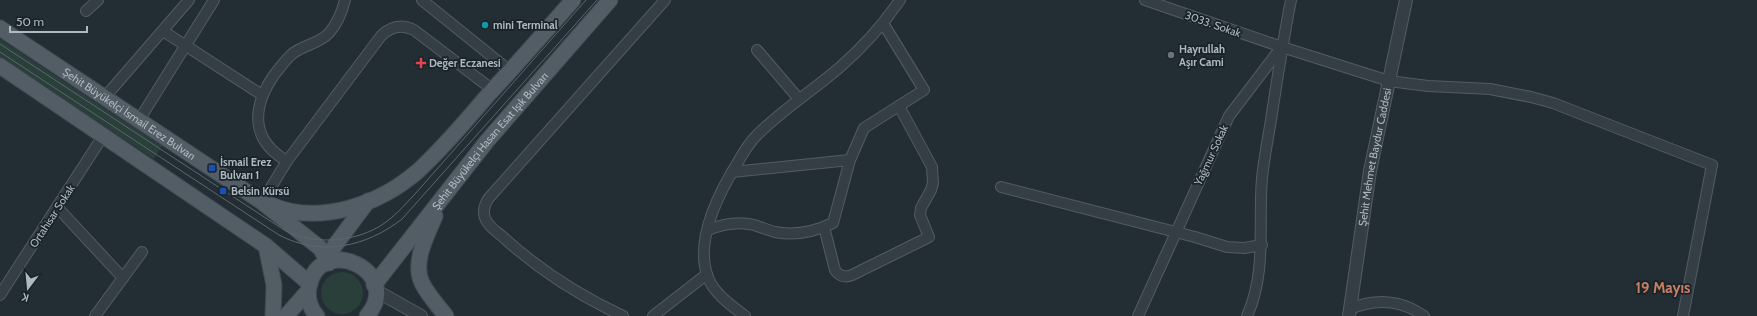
<svg xmlns="http://www.w3.org/2000/svg" width="1757" height="316" font-family="Cabin,sans-serif">
	<style>
		.green { fill: #2a3e3a }
		.lines { fill: none; stroke-linecap: round; stroke-linejoin: round }
		.minor-casing { stroke: #525c63; stroke-width: 12 }
		.tertiary-casing { stroke: #525c63; stroke-width: 14 }
		.primary-casing { stroke: #414a52; stroke-width: 17 }
		.minor { stroke: #353e45; stroke-width: 10 }
		.tertiary { stroke: #353e45; stroke-width: 12 }
		.primary { stroke: #535d65; stroke-width: 15 }
		.tram { stroke: #5b666f; stroke-width: 1 }
		.culture-dot { fill: #0f9aa8; stroke: #1a232a; stroke-width: 1.5 }
		.worship-dot { fill: #6b7280; stroke: #1a232a; stroke-width: 1.5 }
		.health-dot { fill: #e0444e; stroke: #1a232a; stroke-width: 1.5 }
		.transit-dot { fill: #1a4fb4; stroke: #1a232a; stroke-width: 1.5 }
		.labels { text-anchor: middle; dominant-baseline: central; stroke-width: 3.5; stroke-linejoin: round; paint-order: stroke }
		.street-label { font-size: 11px; fill: #afb9c2; stroke: #1a232a }
		.poi-label { font-size: 11px; font-weight: bold; fill: #afb9c2; stroke: #1a232a; text-anchor: start }
		.district-label { font-size: 15px; font-weight: bold; fill: #c78065; stroke: #1a232a }
	</style>
	<rect width="100%" height="100%" fill="#222d34"/>
	<g class="green">
		<polygon points="0,39 162,146 154,159 0,58"/>
		<circle cx="342" cy="293" r="21"/>
	</g>
	<g class="lines">
		<defs>
			<g id="minor">
				<polyline points="422,0 510,71"/>
				<polyline points="1145,0 1282,47 1389,81 1428,86 1490,89 1531,97 1553,103 1712,165 1683,316"/>
				<polyline points="86,11 98,0"/>
				<polyline points="163,31 262,95"/>
				<polyline points="757,50 798,98"/>
				<polyline points="105,97 189,0"/>
				<polyline points="139,120 214,0"/>
				<path d="M287,161c-37,-21 -35,-54 -13,-86 6,-7 11,-15 18,-21 11,-9 27,-10 37,-21 8,-9 13,-21 16,-33"/>
				<polyline points="732,172 850,160"/>
				<polyline points="1001,187 1195,237 1227,247 1244,248 1262,245"/>
				<path d="M262,202l25,-41 94,-125c10,-10 21,-12 33,-6l79,60"/>
				<polyline points="57,207 123,278"/>
				<path d="M824,227l11,43c4,6 10,8 17,5l77,-38 -9,-22 1,-7 10,-18 2,-7 -1,-16 -33,-61"/>
				<path d="M708,230c15,-6 30,-9 46,-5 7,2 13,5 21,7 20,4 39,0 58,-9l17,-63 14,-32 60,-38 -41,-67"/>
				<polyline points="0,295 103,136"/>
				<path d="M1350,309c26,-11 52,-9 74,7"/>
				<polyline points="95,316 142,252"/>
				<path d="M623,316c-43,-20 -85,-47 -120,-79 -6,-5 -14,-10 -17,-17 -4,-7 -2,-14 2,-21l177,-199"/>
				<polyline points="653,316 707,274"/>
				<path d="M745,316c-14,-11 -28,-20 -36,-36 -16,-37 9,-86 29,-118 5,-9 11,-19 19,-27 25,-25 55,-44 82,-67 23,-20 44,-43 61,-68"/>
				<polyline points="1138,316 1229,116 1280,49"/>
				<path d="M1247,316c20,-44 11,-92 15,-138 2,-20 6,-39 9,-58 6,-40 12,-80 20,-120"/>
			</g>
			<g id="tertiary">
				<polyline points="375,290 421,316"/>
				<path id="s1" d="M1349,316l21,-145 36,-171"/>
			</g>
			<g id="primary">
				<path id="s2" d="M0,28l262,174 58,46 9,15"/>
				<polyline points="0,66 266,246 310,284"/>
				<path d="M271,205c49,21 109,-1 147,-34 25,-23 48,-50 70,-76 29,-31 57,-63 85,-95"/>
				<path d="M435,216c-8,20 -23,46 -13,67 6,12 16,23 24,33"/>
				<polyline points="266,246 274,285 273,316"/>
				<polyline points="332,261 333,248 368,201"/>
				<path id="s3" d="M374,285l113,-144 123,-141"/>
				<polyline points="286,316 308,291"/>
				<path d="M317,316c-7,-7 -10,-19 -8,-29 10,-55 96,-16 58,29"/>
			</g>
		</defs>
		<use href="#minor" class="minor-casing"/>
		<use href="#tertiary" class="tertiary-casing"/>
		<use href="#primary" class="primary-casing"/>
		<use href="#minor" class="minor"/>
		<use href="#tertiary" class="tertiary"/>
		<use href="#primary" class="primary"/>
		<g class="tram">
			<path d="M0,44l284,186c32,17 80,12 107,-12 9,-7 16,-16 24,-24l171,-194"/>
			<path d="M0,52l279,183c42,22 87,12 123,-16l195,-219"/>
		</g>
	</g>
	<circle class="culture-dot" cx="485" cy="25" r="4"/>
	<circle class="worship-dot" cx="1171" cy="55" r="4"/>
	<path class="health-dot" d="M419 57h4v4h4v4h-4v4h-4v-4h-4v-4h4z"/>
	<g class="transit-dot">
		<rect x="208" y="164" width="8" height="8" rx="2"/>
		<rect x="219" y="187" width="8" height="8" rx="2"/>
	</g>
	<g class="labels">
		<g class="street-label">
			<text transform="translate(1213 24) rotate(19)">3033. Sokak</text>
			<text stroke="none"><textPath href="#s2" startOffset="155">Şehit Büyükelçi İsmail Erez Bulvarı</textPath></text>
			<text stroke="none"><textPath href="#s3" startOffset="185">Şehit Büyükelçi Hasan Esat Işık Bulvarı</textPath></text>
			<text transform="translate(1211 155) rotate(-65)">Yağmur Sokak</text>
			<text stroke="none"><textPath href="#s1" startOffset="161">Şehit Mehmet Baydur Caddesi</textPath></text>
			<text transform="translate(52 216) rotate(-57)">Ortahisar Sokak</text>
		</g>
		<g class="poi-label">
			<text x="493" y="25">mini Terminal</text>
			<text x="1179" y="49">Hayrullah<tspan x="1179" dy="13">Aşır Cami</tspan></text>
			<text x="429" y="63">Değer Eczanesi</text>
			<text x="220" y="162">İsmail Erez<tspan x="220" dy="13">Bulvarı 1</tspan></text>
			<text x="231" y="191">Belsin Kürsü</text>
		</g>
		<g class="district-label">
			<text x="1663" y="288">19 Mayıs</text>
		</g>
	</g>
	<g transform="translate(28 288) rotate(196)" stroke="#1a232a" stroke-width="3" paint-order="stroke">
	<path d="M0-3L7 15L0 10L-7 15Z" fill="#afb9c2"/>
	<text y="-6" font-size="11" font-weight="bold" text-anchor="middle" fill="#afb9c2">K</text>
	</g>
	<path d="M10 26v6h77v-6" fill="none" stroke="#afb9c2" stroke-width="2"/>
	<text x="16" y="26" font-size="12" fill="#afb9c2" stroke="#1a232a" stroke-width="3" paint-order="stroke">50 m</text>
</svg>
